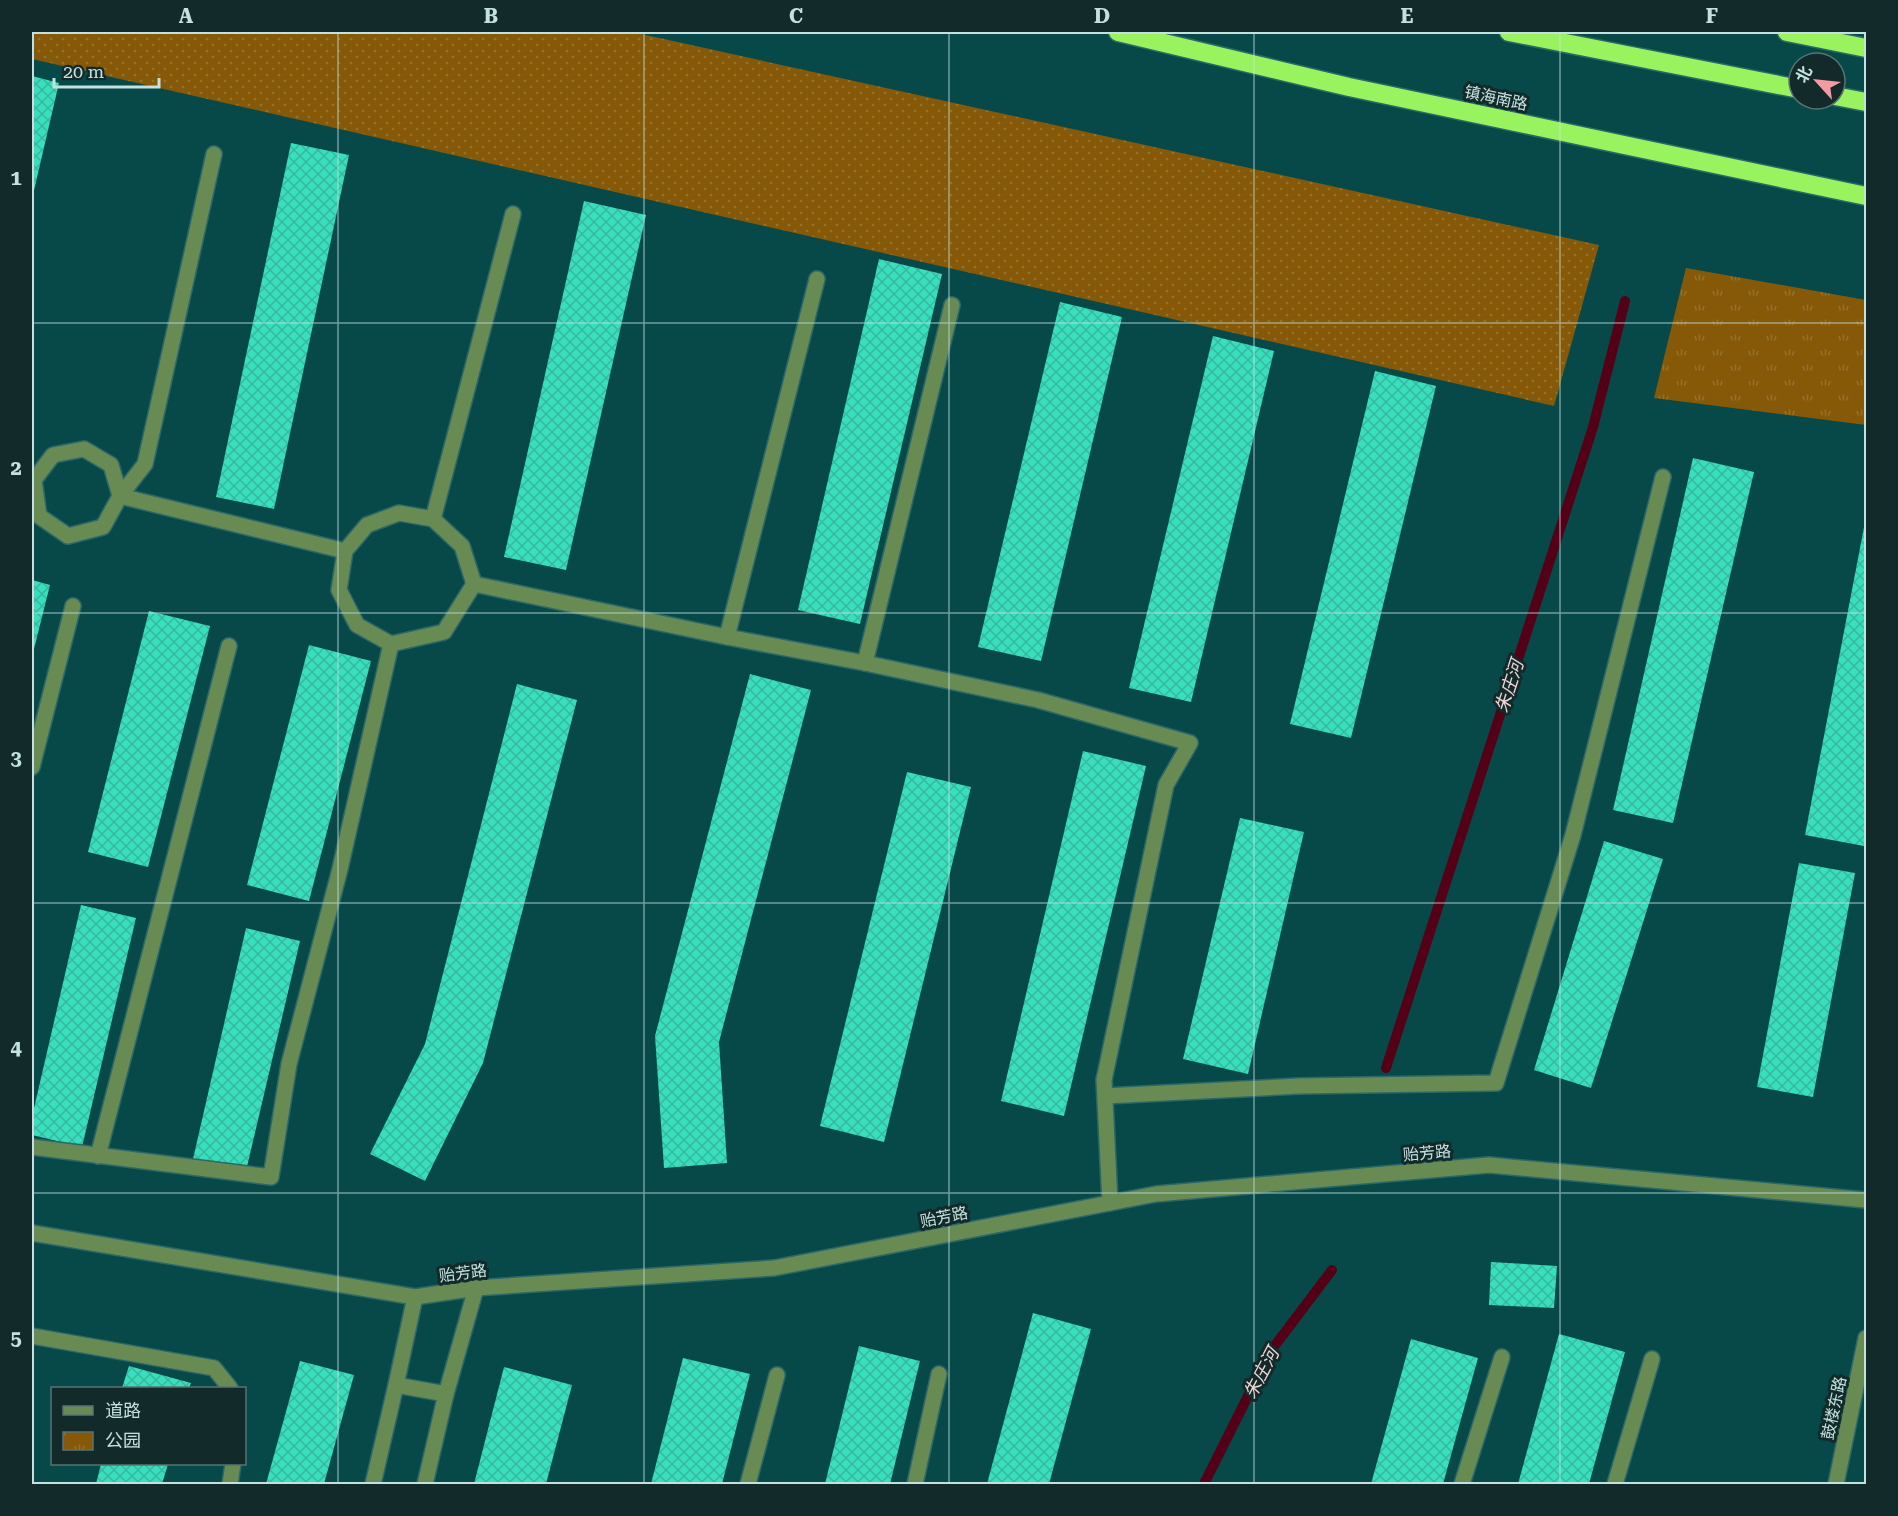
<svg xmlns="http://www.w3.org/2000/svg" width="1898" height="1516" font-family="'Roboto Serif','Noto Sans SC',serif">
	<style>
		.grass { fill: url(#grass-dots) }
		.park { fill: url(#park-tufts) }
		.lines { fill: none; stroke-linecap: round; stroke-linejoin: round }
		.stream { stroke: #540017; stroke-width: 10 }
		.building { fill: url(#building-cross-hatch) }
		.minor-casing { stroke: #2d6767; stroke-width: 18 }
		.highway-casing { stroke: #2d6767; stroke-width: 21 }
		.minor { stroke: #678b53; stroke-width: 15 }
		.highway { stroke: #99f35f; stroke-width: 18 }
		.grid { fill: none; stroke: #c4e1e0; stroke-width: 1.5; stroke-opacity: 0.55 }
		.labels { text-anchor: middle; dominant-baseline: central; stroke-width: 6; stroke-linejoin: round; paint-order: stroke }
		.street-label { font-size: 16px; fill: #c4e1e0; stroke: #122a2a }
		.water-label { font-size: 18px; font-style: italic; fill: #f3d4d5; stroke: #122a2a }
		.neatline { fill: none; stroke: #c4e1e0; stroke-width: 2 }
		.grid-label { font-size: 20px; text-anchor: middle; font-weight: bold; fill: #c4e1e0 }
	</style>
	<defs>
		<pattern id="grass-dots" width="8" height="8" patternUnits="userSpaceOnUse" patternTransform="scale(1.5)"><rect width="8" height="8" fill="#855908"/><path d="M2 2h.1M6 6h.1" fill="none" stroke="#95712c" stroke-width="1.8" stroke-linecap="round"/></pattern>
		<pattern id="park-tufts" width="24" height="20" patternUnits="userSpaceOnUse" patternTransform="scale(1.5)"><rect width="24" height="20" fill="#855908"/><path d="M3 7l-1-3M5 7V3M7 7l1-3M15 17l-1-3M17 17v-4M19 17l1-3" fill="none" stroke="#95712c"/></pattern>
		<pattern id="building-cross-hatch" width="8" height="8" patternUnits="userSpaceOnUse" patternTransform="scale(1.5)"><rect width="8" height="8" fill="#37dfbd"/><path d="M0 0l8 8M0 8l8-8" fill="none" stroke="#38b89e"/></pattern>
	</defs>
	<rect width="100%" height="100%" fill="#074949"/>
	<polygon class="grass" points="32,32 632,32 1599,245 1554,406 32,59"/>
	<polygon class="park" points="1686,268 1866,300 1866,425 1654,398"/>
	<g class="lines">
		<g class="stream">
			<polyline points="1386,1068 1593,427 1625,301"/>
			<polyline points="1204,1484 1270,1352 1332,1270"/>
		</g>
	</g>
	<g class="building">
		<polygon points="32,76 59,83 32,199"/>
		<polygon points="291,143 349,155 274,509 216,497"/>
		<polygon points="584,201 646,215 566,570 504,557"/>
		<polygon points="879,259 942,274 860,624 798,610"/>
		<polygon points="1060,302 1122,317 1041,661 978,647"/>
		<polygon points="1213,336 1274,351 1191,702 1129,688"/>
		<polygon points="1375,371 1436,386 1351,738 1290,724"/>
		<polygon points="1693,458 1754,472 1673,823 1613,810"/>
		<polygon points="1865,522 1866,831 1864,846 1805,835"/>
		<polygon points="32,580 50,585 32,657"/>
		<polygon points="149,611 210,626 148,867 88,852"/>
		<polygon points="309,645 371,661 309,901 247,885"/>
		<polygon points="750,674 811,690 719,1042 727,1163 664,1168 655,1036"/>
		<polygon points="517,684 577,700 483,1063 425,1181 370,1154 425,1044"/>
		<polygon points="1083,751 1146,766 1064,1116 1001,1101"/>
		<polygon points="907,772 971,787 884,1142 820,1126"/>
		<polygon points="1240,818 1304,832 1248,1074 1183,1059"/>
		<polygon points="1604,841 1663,859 1591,1088 1534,1070"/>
		<polygon points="1799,863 1855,873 1813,1097 1757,1087"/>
		<polygon points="81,905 136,918 82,1147 32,1135 32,1117"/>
		<polygon points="246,928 300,941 246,1171 193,1159"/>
		<polygon points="1491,1262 1557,1266 1554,1308 1489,1305"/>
		<polygon points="1033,1313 1091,1329 1049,1484 987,1484"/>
		<polygon points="1559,1334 1625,1352 1589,1484 1518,1484"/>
		<polygon points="1411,1339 1478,1358 1443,1484 1371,1484"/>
		<polygon points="859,1346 920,1361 890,1484 825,1484"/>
		<polygon points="683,1358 750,1374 722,1484 651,1484"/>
		<polygon points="300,1361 354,1375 324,1484 266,1484"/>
		<polygon points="129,1366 191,1383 189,1388 122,1388"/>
		<polygon points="504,1367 572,1385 546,1484 474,1484"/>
		<polygon points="101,1464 168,1464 162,1484 96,1484"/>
	</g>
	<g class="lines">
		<defs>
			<g id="minor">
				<polyline points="120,496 111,465 84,449 53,455 34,480 39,516 68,536 103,527 120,496 145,464 214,154"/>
				<polyline points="120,496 345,551"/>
				<polygon points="399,513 433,519 462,546 474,584 444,632 391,644 357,625 339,590 345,551 367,525"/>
				<polyline points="433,519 513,214"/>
				<polyline points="474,584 727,637 865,663 1038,700 1190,743 1166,785 1104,1080 1110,1203"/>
				<polyline points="727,637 817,279"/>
				<polyline points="865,663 952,305"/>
				<polyline points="32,767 73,606"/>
				<polyline points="1105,1096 1299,1086 1496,1083 1573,835 1663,477"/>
				<polyline points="32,1147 271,1177 289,1064 340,869 391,644"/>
				<polyline points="98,1156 229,646"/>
				<polyline points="32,1233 415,1297 476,1288 774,1268 1156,1194 1489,1165 1866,1200"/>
				<polyline points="32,1336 214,1368 230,1388"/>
				<polyline points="396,1385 415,1297"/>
				<polyline points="446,1394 476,1288"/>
				<polyline points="230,1484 233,1464"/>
				<polyline points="373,1484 396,1385 446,1394 425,1484"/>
				<polyline points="748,1484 777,1375"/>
				<polyline points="915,1484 939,1374"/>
				<polyline points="1462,1484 1502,1357"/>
				<polyline points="1615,1484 1652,1359"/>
				<polyline points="1836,1484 1866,1338"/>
			</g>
			<g id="highway">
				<polyline points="1118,32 1349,87 1866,196"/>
				<polyline points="1509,32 1799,89"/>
				<polyline points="1787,32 1866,48"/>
				<polyline points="1835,96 1866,102"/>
			</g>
		</defs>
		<use href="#minor" class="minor-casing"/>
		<use href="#highway" class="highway-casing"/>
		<use href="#minor" class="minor"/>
		<use href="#highway" class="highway"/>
	</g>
	<path class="grid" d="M338,32v1452M644,32v1452M949,32v1452M1254,32v1452M1560,32v1452M32,323h1834M32,613h1834M32,903h1834M32,1193h1834"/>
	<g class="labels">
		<g class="street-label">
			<text transform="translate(1496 98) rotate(12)">镇海南路</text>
			<text transform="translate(1427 1153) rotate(-5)">贻芳路</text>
			<text transform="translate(944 1217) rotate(-11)">贻芳路</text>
			<text transform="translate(463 1273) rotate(-7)">贻芳路</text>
			<text transform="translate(1834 1408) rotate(-78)">鼓楼东路</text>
		</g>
		<g class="water-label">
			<text transform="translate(1509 686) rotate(-72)">朱庄河</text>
			<text transform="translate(1261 1373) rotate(-62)">朱庄河</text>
		</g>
	</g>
	<rect width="1898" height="1516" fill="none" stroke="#122a2a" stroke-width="66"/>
	<rect x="51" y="1387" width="195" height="78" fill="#122a2a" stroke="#597373" stroke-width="1.5"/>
	<rect x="63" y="1406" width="30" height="9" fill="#678b53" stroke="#597373" stroke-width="1.5"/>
	<text x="105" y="1417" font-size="18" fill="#c4e1e0">道路</text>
	<rect x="63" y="1432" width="30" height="18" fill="url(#park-tufts)" stroke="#597373" stroke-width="1.5"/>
	<text x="105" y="1447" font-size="18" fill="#c4e1e0">公园</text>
	<g transform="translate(1817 81) rotate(297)"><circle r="28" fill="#122a2a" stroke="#597373" stroke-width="1.5"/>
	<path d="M0-4.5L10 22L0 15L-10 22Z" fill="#f49aa1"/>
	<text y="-9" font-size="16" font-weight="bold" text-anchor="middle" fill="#c4e1e0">北</text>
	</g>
	<path d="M54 78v9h105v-9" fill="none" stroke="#c4e1e0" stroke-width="3"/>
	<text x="63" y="78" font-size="18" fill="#c4e1e0" stroke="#122a2a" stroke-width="4.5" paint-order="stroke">20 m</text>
	<rect x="33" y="33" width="1832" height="1450" class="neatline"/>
	<g class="grid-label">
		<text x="186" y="23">A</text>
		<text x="491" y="23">B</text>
		<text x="796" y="23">C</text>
		<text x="1102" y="23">D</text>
		<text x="1407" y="23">E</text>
		<text x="1712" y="23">F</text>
		<text x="16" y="185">1</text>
		<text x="16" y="475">2</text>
		<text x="16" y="765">3</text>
		<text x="16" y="1055">4</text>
		<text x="16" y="1345">5</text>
	</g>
</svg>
